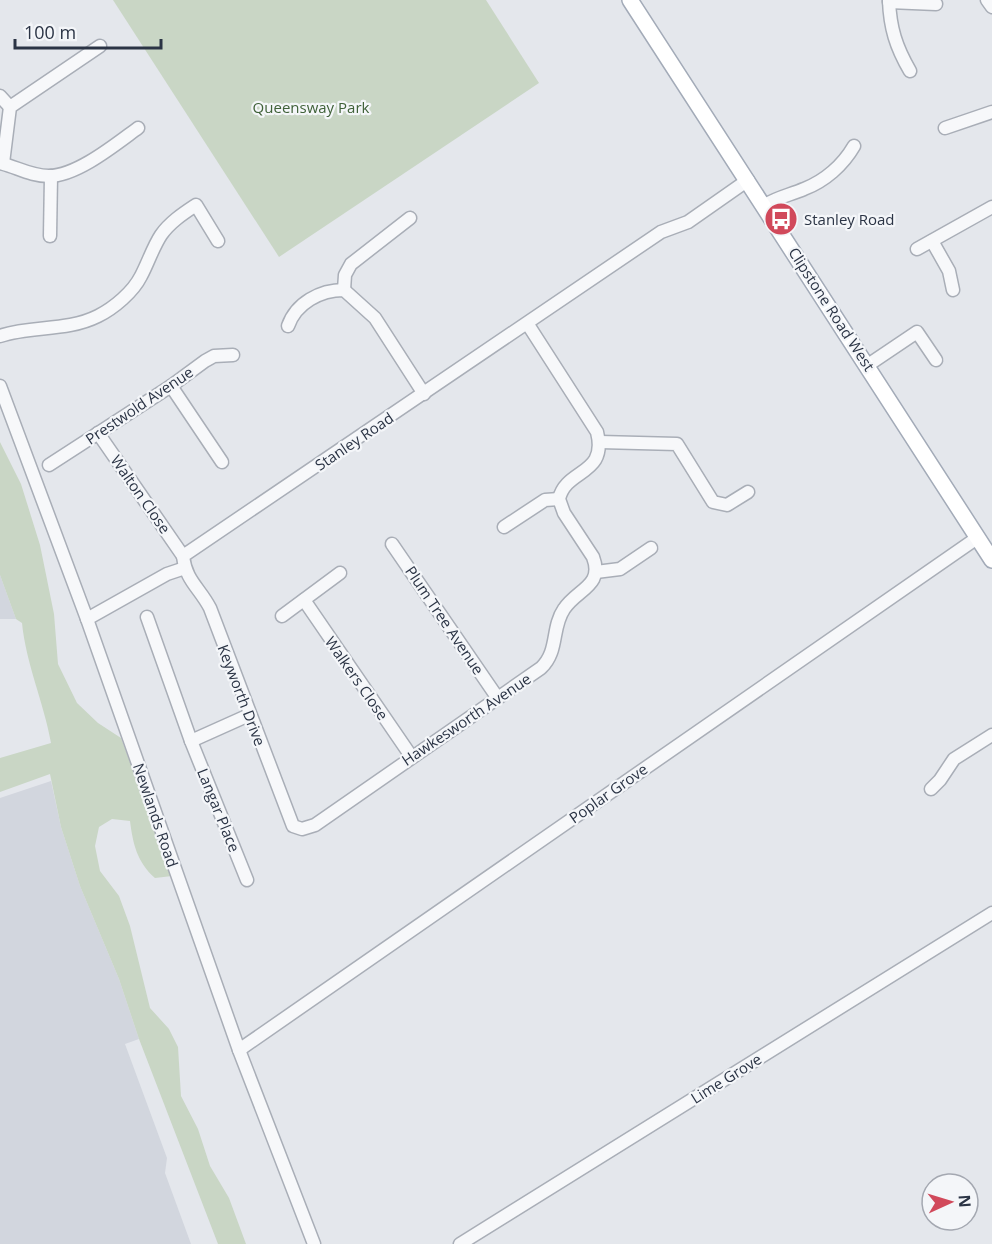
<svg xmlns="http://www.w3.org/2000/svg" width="992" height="1244" font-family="'Open Sans',sans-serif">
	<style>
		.built { fill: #d2d6de }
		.green { fill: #c9d6c5 }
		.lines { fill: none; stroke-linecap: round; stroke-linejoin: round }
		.minor-casing { stroke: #a9aeb7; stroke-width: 15 }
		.major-casing { stroke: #a3abb8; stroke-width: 18 }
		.minor { stroke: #f7f8fa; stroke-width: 12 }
		.major { stroke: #fff; stroke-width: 15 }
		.labels { text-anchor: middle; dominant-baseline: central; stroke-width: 4.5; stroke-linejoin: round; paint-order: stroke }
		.park-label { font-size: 15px; fill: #3f6138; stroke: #f4f6f9 }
		.poi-label { font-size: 15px; fill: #2b3445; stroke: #f4f6f9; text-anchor: start }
		.street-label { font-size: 15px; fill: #2b3445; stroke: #f4f6f9 }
	</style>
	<rect width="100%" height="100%" fill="#e4e7ec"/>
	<g class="built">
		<polygon points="0,575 16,619 0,619"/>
		<polygon points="51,781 61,827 80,886 119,979 139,1039 125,1044 167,1158 165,1173 191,1244 0,1244 0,798"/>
	</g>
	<g class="green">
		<polygon points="113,0 486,0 539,83 279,257"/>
		<path d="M0,442l21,42 19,61 14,69 4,50 19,39 21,20 23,15 51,138 -17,2c-18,-16 -22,-34 -25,-57l-18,-2 -13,8 -4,19 5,25 19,25 11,30 20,82 19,21 9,18 3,49 17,33 12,37 19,32 17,46h-28l-79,-205 -20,-60 -39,-93 -19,-59 -11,-53 -50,18v-34l51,-15c-7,-40 -25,-79 -29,-120l-6,-4 -16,-44z"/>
	</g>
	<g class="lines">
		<defs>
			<g id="minor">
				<path d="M889,0c1,28 7,47 21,71"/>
				<polyline points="987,0 992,7"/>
				<polyline points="889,2 936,4"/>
				<polyline points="0,96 10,107"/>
				<polyline points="945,128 992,112"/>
				<path d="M0,163c17,4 30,13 49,13 28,0 67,-32 89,-48"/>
				<polyline points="3,163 10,107 100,46"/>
				<path d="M765,205c13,-8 25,-10 39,-16 21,-8 39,-24 50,-43"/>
				<polyline points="50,236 51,176"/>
				<polyline points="932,241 949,271 953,290"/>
				<polyline points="917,249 992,207"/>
				<polyline points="344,290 345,275 351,264 410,218"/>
				<path d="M527,323l70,109c11,44 -31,36 -38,67l5,14 29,44c11,29 -16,32 -29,52 -13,19 -5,42 -23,59l-226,157 -13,4 -9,-3 -83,-218c-11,-21 -24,-27 -27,-52l478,-324 27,-10 60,-42"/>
				<path d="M288,326c8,-23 32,-36 56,-36l31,28 49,76"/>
				<path d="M0,336c32,-11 66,-4 98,-20 16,-8 35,-24 43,-40 7,-13 12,-29 20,-41 9,-13 23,-22 35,-30l22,36"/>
				<polyline points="868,365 917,332 936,360"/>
				<polyline points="0,386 87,619 239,1050 314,1244"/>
				<polyline points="171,386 222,462"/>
				<polyline points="98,433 183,556"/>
				<polyline points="600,442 677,444 713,502 727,505 748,492"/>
				<polyline points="49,465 171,386 205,361 214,356 233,355"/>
				<polyline points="504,527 545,500 559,499"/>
				<polyline points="392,544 497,697"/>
				<polyline points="596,572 620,569 651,548"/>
				<polyline points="304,600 411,756"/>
				<polyline points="282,616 340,573"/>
				<polyline points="147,617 191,741 247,880"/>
				<polyline points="87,619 167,574 185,568"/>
				<polyline points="191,741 249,715"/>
				<polyline points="931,789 940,780 954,759 992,735"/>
				<polyline points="239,1050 977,538"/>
				<polyline points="460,1244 992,913"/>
			</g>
			<polyline id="major" points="630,0 992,560"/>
		</defs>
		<use href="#minor" class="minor-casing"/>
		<use href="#major" class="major-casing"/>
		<use href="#minor" class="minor"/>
		<use href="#major" class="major"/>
	</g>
	<defs>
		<symbol id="bus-disc" viewBox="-11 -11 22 22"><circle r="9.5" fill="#d1495b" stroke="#f4f6f9"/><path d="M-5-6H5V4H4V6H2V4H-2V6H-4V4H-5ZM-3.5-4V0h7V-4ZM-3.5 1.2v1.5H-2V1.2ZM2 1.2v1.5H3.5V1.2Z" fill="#fff"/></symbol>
	</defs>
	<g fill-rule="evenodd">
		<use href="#bus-disc" x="762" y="200" width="38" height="38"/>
	</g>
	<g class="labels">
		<g class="park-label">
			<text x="311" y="107">Queensway Park</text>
		</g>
		<g class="poi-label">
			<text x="804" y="219">Stanley Road</text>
		</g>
		<g class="street-label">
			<text transform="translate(832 309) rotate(57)">Clipstone Road West</text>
			<text transform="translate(139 405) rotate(-34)">Prestwold Avenue</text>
			<text transform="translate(354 441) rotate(-34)">Stanley Road</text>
			<text transform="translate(141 494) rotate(55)">Walton Close</text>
			<text transform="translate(445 620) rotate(56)">Plum Tree Avenue</text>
			<text transform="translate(357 678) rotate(55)">Walkers Close</text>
			<text transform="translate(242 695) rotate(69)">Keyworth Drive</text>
			<text transform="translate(466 719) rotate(-34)">Hawkesworth Avenue</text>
			<text transform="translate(608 793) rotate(-35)">Poplar Grove</text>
			<text transform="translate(219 810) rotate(68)">Langar Place</text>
			<text transform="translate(156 815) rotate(71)">Newlands Road</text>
			<text transform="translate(726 1078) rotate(-32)">Lime Grove</text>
		</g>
	</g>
	<g transform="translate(950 1202) rotate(86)"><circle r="28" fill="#f4f6f9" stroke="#a4a8b1" stroke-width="1.5"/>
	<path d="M0-4.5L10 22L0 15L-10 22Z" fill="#d1495b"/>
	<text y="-9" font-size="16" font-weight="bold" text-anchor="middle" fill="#2b3445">N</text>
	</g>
	<path d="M15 39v9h146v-9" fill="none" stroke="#2b3445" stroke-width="3"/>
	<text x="24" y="39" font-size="18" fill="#2b3445" stroke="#f4f6f9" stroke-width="4.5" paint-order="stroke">100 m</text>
</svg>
